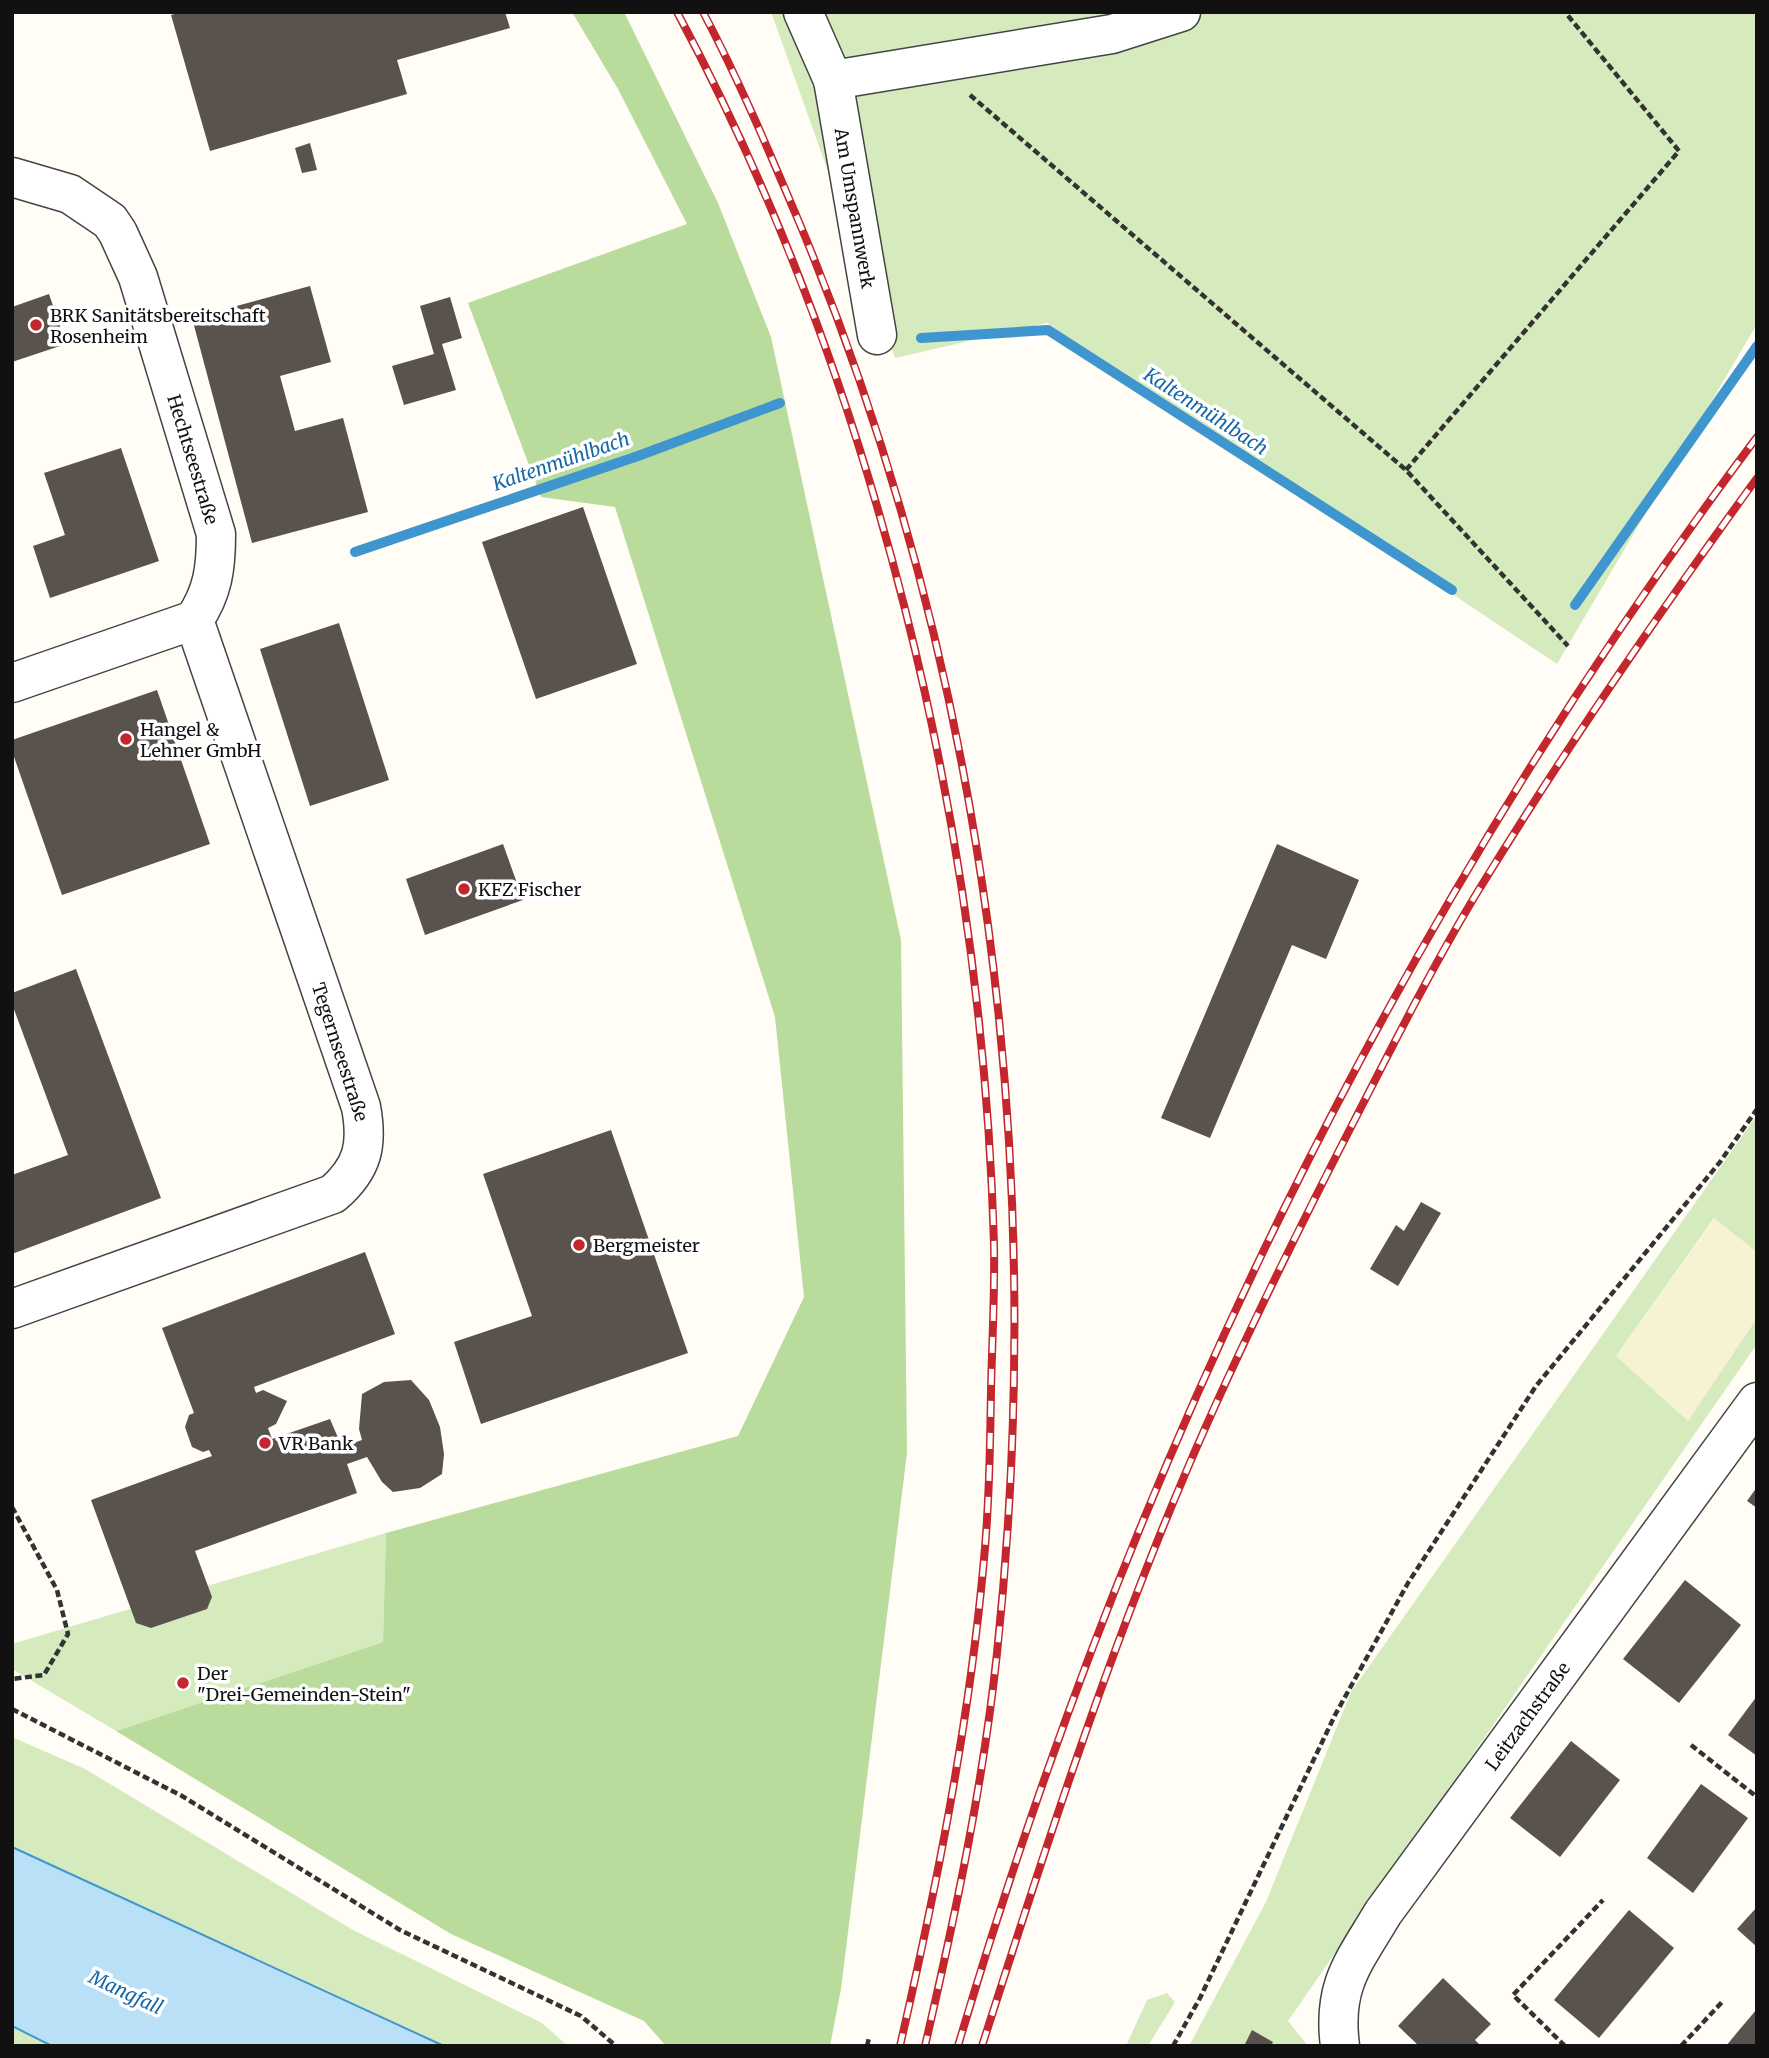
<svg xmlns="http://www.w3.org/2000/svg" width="1769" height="2058" font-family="Merriweather,serif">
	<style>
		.farmland { fill: #f6f3d4 }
		.green { fill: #d5ebbd }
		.forest { fill: #b9dc9c }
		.water { fill: #b9e0f7; stroke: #3f96cf; stroke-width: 2 }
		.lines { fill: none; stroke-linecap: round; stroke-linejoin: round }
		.stream { stroke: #3f96cf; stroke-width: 10 }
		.building { fill: #5a524d }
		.minor-casing { stroke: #444; stroke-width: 41 }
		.path { stroke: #333; stroke-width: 4.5; stroke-dasharray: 7 3.5; stroke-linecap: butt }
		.minor { stroke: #fff; stroke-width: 38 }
		.rail-casing { stroke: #c4262e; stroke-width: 8 }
		.rail { stroke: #fff; stroke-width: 5; stroke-dasharray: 16; stroke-linecap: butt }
		.poi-dot { fill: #c4262e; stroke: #fff; stroke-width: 2.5 }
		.labels { text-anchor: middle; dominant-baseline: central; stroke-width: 7; stroke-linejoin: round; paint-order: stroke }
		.street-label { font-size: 18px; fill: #111; stroke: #fff }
		.poi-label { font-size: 18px; fill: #111; stroke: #fff; text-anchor: start }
		.water-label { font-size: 19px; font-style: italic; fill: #1768a6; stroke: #fff }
	</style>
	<rect width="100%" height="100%" fill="#fffdf5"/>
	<polygon class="farmland" points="1715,1218 1757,1252 1757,1318 1688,1422 1616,1356"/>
	<g class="green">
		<polygon points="771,12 1757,12 1757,324 1557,664 1047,323 895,358"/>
		<polygon points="1757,1115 1757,1252 1714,1218 1616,1356 1688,1421 1757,1318 1757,1344 1288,2021 1308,2046 1189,2046 1266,1902 1351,1692"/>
		<polygon points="386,1533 383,1642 116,1731 12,1669 12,1644"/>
		<polygon points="12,1737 85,1769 353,1930 542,2023 568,2046 444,2046 12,1847"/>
		<polygon points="1167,1993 1175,2002 1148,2046 1126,2046 1147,2000"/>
		<polygon points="12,2026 52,2046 12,2046"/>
	</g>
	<polygon class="forest" points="572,12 624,12 718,203 771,337 901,940 907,1453 841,1989 830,2046 666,2046 644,2021 451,1934 116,1731 383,1642 386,1533 738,1436 804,1297 775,1017 615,507 541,497 468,303 687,224 618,89"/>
	<polygon class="water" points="12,1847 444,2046 52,2046 12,2026"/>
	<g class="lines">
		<g class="stream">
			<polyline points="921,338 1048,330 1452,590"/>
			<polyline points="355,552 638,456 780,403"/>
			<polyline points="1575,605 1757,346"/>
		</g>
	</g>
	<g class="building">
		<polygon points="182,12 505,12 510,28 397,60 407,94 210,151 171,15"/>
		<polygon points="310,143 317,170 302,173 295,148"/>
		<polygon points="310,286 331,362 280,376 295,431 343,418 368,512 252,543 192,318"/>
		<polygon points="49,294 66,344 12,362 12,307"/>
		<polygon points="450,297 462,338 442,344 456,390 404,405 392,366 434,354 420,306"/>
		<polygon points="121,448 159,561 50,598 33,546 65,535 44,473"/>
		<polygon points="583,507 637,664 536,699 482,542"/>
		<polygon points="339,623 389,780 310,806 260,649"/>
		<polygon points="157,690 210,844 62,895 12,751 12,740"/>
		<polygon points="503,844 523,900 425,935 406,879"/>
		<polygon points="1277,844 1359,880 1326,959 1292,945 1210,1138 1161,1118"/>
		<polygon points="76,969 161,1198 12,1254 12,1175 68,1155 12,1004 12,993"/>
		<polygon points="611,1130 688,1353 481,1424 454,1342 532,1316 483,1174"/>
		<polygon points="1421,1202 1441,1213 1398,1286 1370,1269 1396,1225 1404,1231"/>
		<polygon points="365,1252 395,1334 254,1387 256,1393 263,1390 287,1401 276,1424 268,1428 272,1439 330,1419 342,1447 362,1440 359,1429 362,1394 384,1382 411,1380 429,1400 440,1427 444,1454 442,1474 420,1488 393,1492 382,1482 367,1457 347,1464 357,1493 195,1551 212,1597 207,1609 151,1628 136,1623 91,1500 212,1456 209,1450 203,1452 192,1447 185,1427 189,1415 194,1413 162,1328"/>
		<polygon points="1757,1487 1757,1508 1747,1501"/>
		<polygon points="1685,1580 1741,1625 1679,1703 1623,1659"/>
		<polygon points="1757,1696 1757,1756 1728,1735"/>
		<polygon points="1571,1741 1620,1780 1560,1857 1510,1818"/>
		<polygon points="1701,1784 1748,1818 1693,1893 1647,1858"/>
		<polygon points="1757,1907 1757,1947 1737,1929"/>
		<polygon points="1629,1910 1674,1948 1599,2038 1554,2000"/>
		<polygon points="1443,1978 1491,2024 1475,2040 1481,2046 1419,2046 1398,2026"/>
		<polygon points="1757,2009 1757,2046 1726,2046 1740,2029"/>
		<polygon points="1252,2030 1273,2042 1271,2046 1244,2046"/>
	</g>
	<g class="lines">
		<defs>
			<g id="minor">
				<polyline points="803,12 833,80 1112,34 1181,12"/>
				<path id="s1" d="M833,80l44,255"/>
				<path id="s2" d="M12,177l58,17 40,27 8,12 20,44 78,257c0,34 -3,58 -22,86l-182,63"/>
				<path d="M12,1309l321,-115c30,-26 35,-49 28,-87l-167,-487"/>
				<path id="s3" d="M1340,2046c-8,-61 14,-84 43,-133l374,-511"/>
			</g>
		</defs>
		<use href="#minor" class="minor-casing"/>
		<g class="path">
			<polyline points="970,95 1406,470 1568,646"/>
			<polyline points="1406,470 1679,151 1565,12"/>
			<polyline points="12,1507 57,1590 68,1634 44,1675 12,1679"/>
			<polyline points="12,1709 182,1796 400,1930 581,2016 616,2046"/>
			<polyline points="1691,1745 1757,1797"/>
			<polyline points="867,2046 869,2038"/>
			<polyline points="1173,2046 1200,1998 1335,1715 1408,1583 1536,1386 1720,1162 1757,1109"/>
			<polyline points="1565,2046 1513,1995 1603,1900"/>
			<polyline points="1681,2046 1723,2001"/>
		</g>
		<use href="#minor" class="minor"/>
		<defs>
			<g id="rail">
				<path d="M677,12c198,369 305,815 317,1232 1,49 -2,98 -3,147 -1,60 -2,120 -8,179 -15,160 -47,319 -83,476"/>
				<path d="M703,12c36,68 66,139 96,210 189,451 249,947 198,1431 -14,133 -42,263 -72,393"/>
				<path d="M958,2046c171,-579 436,-1125 799,-1609"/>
				<path d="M982,2046c62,-194 124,-387 204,-574 50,-117 106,-230 164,-343 40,-78 80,-158 125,-233 88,-144 183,-282 282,-418"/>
			</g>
		</defs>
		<use href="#rail" class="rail-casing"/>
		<use href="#rail" class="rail"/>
	</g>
	<g class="poi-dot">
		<circle cx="36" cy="325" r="7"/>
		<circle cx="126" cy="739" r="7"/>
		<circle cx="464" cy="889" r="7"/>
		<circle cx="579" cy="1245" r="7"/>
		<circle cx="265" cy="1443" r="7"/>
		<circle cx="183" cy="1683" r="7"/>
	</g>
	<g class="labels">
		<g class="street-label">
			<text stroke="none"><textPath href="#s1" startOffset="130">Am Umspannwerk</textPath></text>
			<text stroke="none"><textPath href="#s2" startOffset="362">Hechtseestraße</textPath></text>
			<text transform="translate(340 1052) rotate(72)">Tegernseestraße</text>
			<text stroke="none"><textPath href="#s3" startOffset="388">Leitzachstraße</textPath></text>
		</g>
		<g class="poi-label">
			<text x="50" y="315">BRK Sanitätsbereitschaft<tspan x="50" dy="21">Rosenheim</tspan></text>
			<text x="140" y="729">Hangel &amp;<tspan x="140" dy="21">Lehner GmbH</tspan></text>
			<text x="478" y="889">KFZ Fischer</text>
			<text x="593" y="1245">Bergmeister</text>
			<text x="279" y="1443">VR Bank</text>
			<text x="197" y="1673">Der<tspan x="197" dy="21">"Drei-Gemeinden-Stein"</tspan></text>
		</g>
		<g class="water-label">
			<text transform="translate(1206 411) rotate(33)">Kaltenmühlbach</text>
			<text transform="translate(561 461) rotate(-19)">Kaltenmühlbach</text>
			<text transform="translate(126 1992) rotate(25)">Mangfall</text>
		</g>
	</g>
	<rect width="1769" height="2058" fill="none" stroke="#111111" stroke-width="28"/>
</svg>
